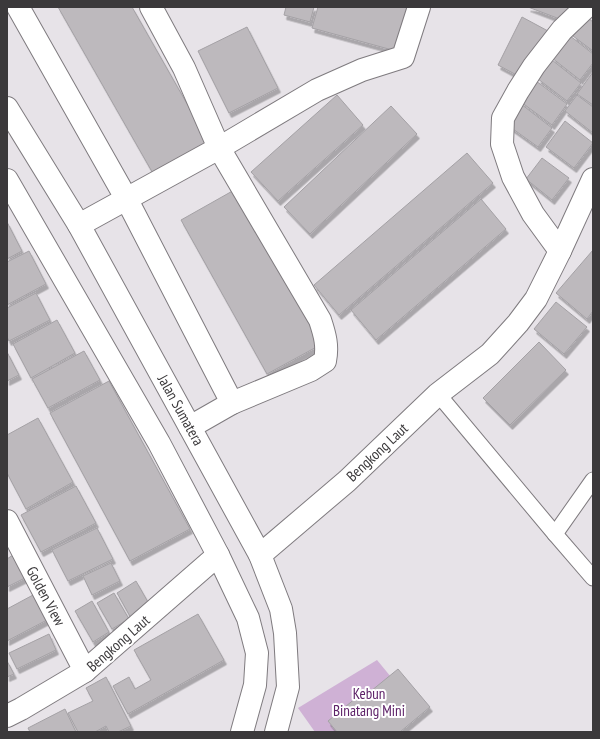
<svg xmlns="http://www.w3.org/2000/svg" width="600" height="739" font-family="'PT Sans Narrow',sans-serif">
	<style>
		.green { fill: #cfb1d5 }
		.building { fill: #bdb9bd; stroke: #a4a1a5; filter: url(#shadow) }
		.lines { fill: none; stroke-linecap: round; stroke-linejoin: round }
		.service-casing { stroke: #7f7b7f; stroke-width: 17 }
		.minor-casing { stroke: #7f7b7f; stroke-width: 24 }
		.secondary-casing { stroke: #7f7b7f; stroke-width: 24 }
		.service { stroke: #fff; stroke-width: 15 }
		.minor { stroke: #fff; stroke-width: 22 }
		.secondary { stroke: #fff; stroke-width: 22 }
		.labels { text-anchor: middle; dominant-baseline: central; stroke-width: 4; stroke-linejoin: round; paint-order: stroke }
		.street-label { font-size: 15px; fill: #3b393b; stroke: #fff }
		.park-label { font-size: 15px; fill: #5d2168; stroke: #fff }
	</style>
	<defs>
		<filter id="shadow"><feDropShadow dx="2.5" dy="4.5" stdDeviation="0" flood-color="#0004"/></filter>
	</defs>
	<rect width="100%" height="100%" fill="#e7e3e8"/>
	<polygon class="green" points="377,660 419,711 388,732 315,732 298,708"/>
	<g class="building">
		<polygon points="58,7 132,7 211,146 155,177"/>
		<polygon points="286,7 314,7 310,22 284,15"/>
		<polygon points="318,7 408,7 396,51 312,28"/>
		<polygon points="528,7 570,7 565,21"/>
		<polygon points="522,17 548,31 524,79 498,65"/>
		<polygon points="587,17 593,22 593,51 573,36"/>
		<polygon points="247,27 278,88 229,113 198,51"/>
		<polygon points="569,35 593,54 593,63 580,80 552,58"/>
		<polygon points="552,60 581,83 567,101 538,79"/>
		<polygon points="593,72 593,105 577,94"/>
		<polygon points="536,81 567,104 552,125 521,102"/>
		<polygon points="337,95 363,125 278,201 251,172"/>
		<polygon points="577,95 593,107 593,133 565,111"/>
		<polygon points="521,104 552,128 538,147 506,124"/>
		<polygon points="391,106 417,134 310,234 284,207"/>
		<polygon points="565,121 593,143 574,168 546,147"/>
		<polygon points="467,153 493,183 339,315 314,285"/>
		<polygon points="542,158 569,178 552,200 526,179"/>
		<polygon points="236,189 322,344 267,374 181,220"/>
		<polygon points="481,199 506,229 376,340 351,310"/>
		<polygon points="7,222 22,251 7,259"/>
		<polygon points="593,250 593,311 587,319 556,293"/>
		<polygon points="29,251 46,284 7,305 7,262"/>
		<polygon points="36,293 50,320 9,341 7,337 7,308"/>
		<polygon points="556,302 587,327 564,354 534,329"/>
		<polygon points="57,320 75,353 31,378 13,344"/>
		<polygon points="539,342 566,370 510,425 483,398"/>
		<polygon points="84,351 100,380 48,408 32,379"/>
		<polygon points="7,352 19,375 7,381"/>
		<polygon points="109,381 190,529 130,561 50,413"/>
		<polygon points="38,418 73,482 26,509 7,473 7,435"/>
		<polygon points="76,486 96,523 41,552 21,515"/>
		<polygon points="97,528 113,559 68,581 52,550"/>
		<polygon points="13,555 25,578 7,587 7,559"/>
		<polygon points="111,563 120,581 92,595 83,576"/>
		<polygon points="136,581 152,609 132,620 117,593"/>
		<polygon points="114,593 129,619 112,629 97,603"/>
		<polygon points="33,595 47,620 7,641 7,609"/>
		<polygon points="92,601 109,632 93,642 75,611"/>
		<polygon points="198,614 224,660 128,714 113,686 129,677 135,689 151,680 134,650"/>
		<polygon points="49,634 56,650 17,669 9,653"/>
		<polygon points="7,661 14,674 7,677"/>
		<polygon points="398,669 430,707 400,732 337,732 328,721 368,688 371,691"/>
		<polygon points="106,677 131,726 118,732 109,732 106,726 95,732 78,732 68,713 93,701 86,688"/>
		<polygon points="65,709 76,732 30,732 28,728"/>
	</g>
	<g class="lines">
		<defs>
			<g id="service">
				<polyline points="438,394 555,534 593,578"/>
				<polyline points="555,534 593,480"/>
			</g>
			<g id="minor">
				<polyline points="18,7 126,198 232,403"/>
				<path d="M151,7l33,61 35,80 101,172c5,15 8,26 5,41l-14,9 -79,33 -42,24"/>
				<polyline points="79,225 219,148 317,90 362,70 403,57 419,7"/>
				<polyline points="560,251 533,214 513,177 502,144 503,118 518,91 534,66 562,30 586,7"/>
				<polyline points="7,521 85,671"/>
				<polyline points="260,555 347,481 438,394 490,354 518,323 536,299 560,251 593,179"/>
				<polyline points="7,716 21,709 85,671 218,555"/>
			</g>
			<g id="secondary">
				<polyline points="7,108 79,225 260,555 281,609 285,633 288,687 276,732"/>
				<polyline points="7,180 159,443 218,555 248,618 257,653 255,685 242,732"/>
			</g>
		</defs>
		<use href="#service" class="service-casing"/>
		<use href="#minor" class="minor-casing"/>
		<use href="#secondary" class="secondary-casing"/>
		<use href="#service" class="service"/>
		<use href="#minor" class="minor"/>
		<use href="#secondary" class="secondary"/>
	</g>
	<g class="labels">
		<g class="street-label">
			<text transform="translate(181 410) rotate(61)">Jalan Sumatera</text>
			<text transform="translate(377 452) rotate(-43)">Bengkong Laut</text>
			<text transform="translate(46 596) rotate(62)">Golden View</text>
			<text transform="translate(118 643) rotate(-41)">Bengkong Laut</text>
		</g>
		<g class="park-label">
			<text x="369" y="693">Kebun<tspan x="369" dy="17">Binatang Mini</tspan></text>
		</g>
	</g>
	<rect width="600" height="739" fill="none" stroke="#3b393b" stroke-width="16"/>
</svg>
